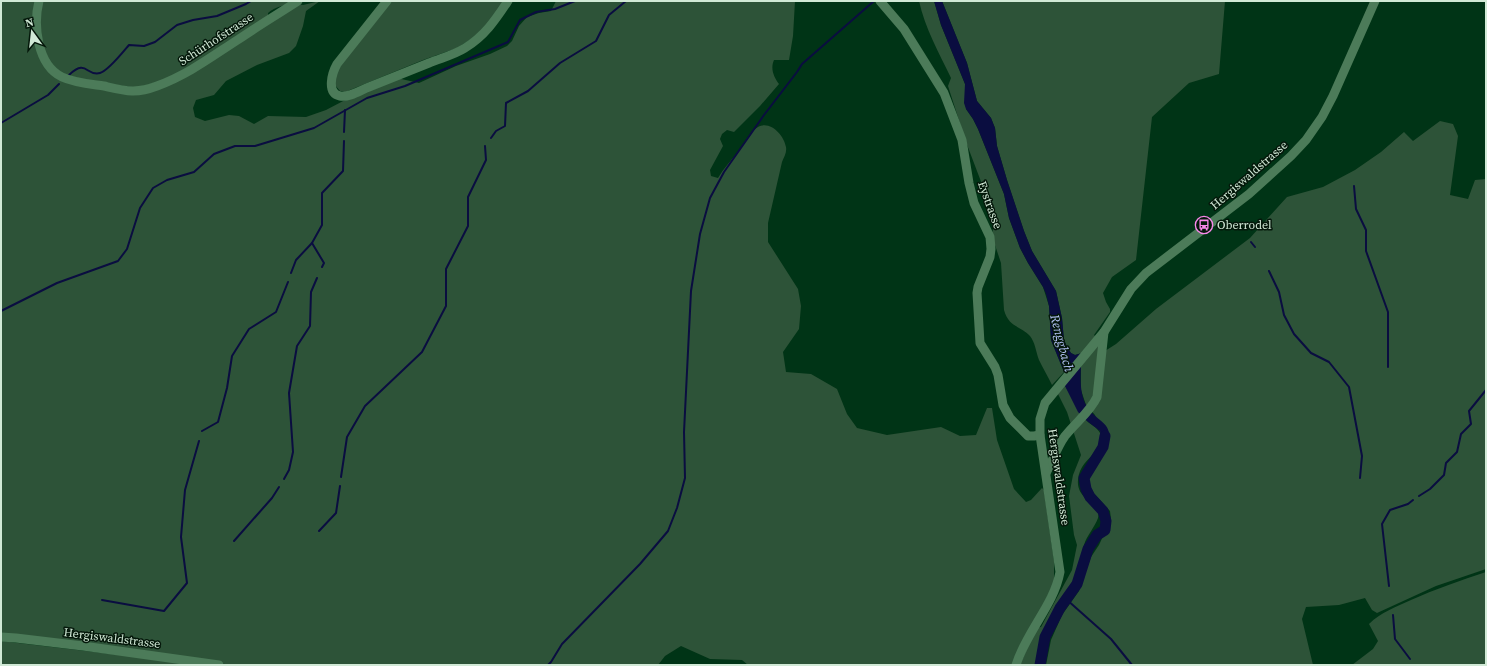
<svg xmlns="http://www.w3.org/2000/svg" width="1487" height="666" font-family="'Source Serif 4',serif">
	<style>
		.green { fill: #2d5338 }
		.water { fill: #0a0d40 }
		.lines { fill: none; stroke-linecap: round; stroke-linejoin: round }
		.stream { stroke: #0a0d40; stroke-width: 2 }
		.river { stroke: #0a0d40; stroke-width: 11 }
		.minor { stroke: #4c7b59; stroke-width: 9 }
		.labels { text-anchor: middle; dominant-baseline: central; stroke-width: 3; stroke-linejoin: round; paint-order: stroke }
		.street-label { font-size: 12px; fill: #d1e9d6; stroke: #04170a }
		.poi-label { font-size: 12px; fill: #d1e9d6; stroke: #04170a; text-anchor: start }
		.water-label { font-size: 13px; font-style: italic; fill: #b4c3f7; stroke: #04170a }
	</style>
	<rect width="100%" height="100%" fill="#003416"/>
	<g class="green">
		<path d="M1,1h36l-3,25 20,49 96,16 148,-87 5,1 17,-4 -14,10 -3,15 -7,20 -7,7 -32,12 -31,16 -12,14 -18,5 -3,8 2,9 10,4 24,-6 10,1 15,8 14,-8 38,1 20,-7 21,-11 50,-21 22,5 37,-17 34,-12 17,-8 5,-5 7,-15 8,-9 12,-4 12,-2 5,-10h239l-2,35 -4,24h-15c-4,9 0,17 5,24l-19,22 -26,26 -7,-2 -5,4 -2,5 3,7 -13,24 1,6 7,2c6,-10 13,-18 21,-27 5,-7 10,-19 19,-24 12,-7 26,8 28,20 1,6 -2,10 -4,15l-14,61v19l30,47 3,17 -2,23 -16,23 3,20 25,2 26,15 10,25 10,14 30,7 54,-8 19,9 16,-1 11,-27h5l5,32 17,49 12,13 5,-2 11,-12 2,2 10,71v22l-42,82h-264l-6,-5 -32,-1 -29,-13 -16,10 -7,9h-428l-27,-5 -202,-25z"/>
		<path d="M40,1h254c-8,5 -19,5 -26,12v4l-92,59 -38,12 -50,-7 -30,-9 -14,-18 -6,-31z"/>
		<polygon points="391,1 505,1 482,32 457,48 423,60 345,92 340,91 335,85 335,69"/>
		<path d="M919,1h15l7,24 24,59 1,25 7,10 5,10 26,65 5,24 11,30 8,15 15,24 6,19 2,34 13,32 -12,13c-4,-8 -9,-17 -13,-25 -3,-8 -4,-18 -9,-24 -10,-11 -21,-8 -26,-26l-3,-47 -9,-27 1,-7 -2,-21 -25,-66 -18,-56 3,-8c-12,-25 -26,-50 -32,-77z"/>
		<polygon points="942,1 1225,1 1219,74 1189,83 1152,117 1136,260 1112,277 1103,293 1106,302 1110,309 1110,312 1094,335 1096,337 1082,353 1075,355 1071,353 1067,347 1064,340 1062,318 1056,291 1032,251 1024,231 1007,180 997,146 995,128 991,118 977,101 967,63"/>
		<polygon points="1440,121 1453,124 1458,136 1450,195 1468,199 1475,180 1486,179 1486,569 1436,586 1377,613 1372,610 1365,598 1339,605 1306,607 1302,619 1313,665 1046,665 1051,640 1062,615 1079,591 1091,557 1099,545 1111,519 1110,511 1091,490 1087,482 1088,477 1106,451 1095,415 1086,405 1081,390 1081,366 1100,341 1105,351 1116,344 1156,309 1250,238 1287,197 1323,187 1355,170 1381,152 1404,132 1413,141"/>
		<path d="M1064,384c6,9 16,30 23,37 4,4 10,6 13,12 3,6 0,12 -3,17 -9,10 -18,16 -19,30 -2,21 24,23 20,38 -3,9 -11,17 -14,27 -4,12 -5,30 -12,41 -9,16 -22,31 -30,49 -4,9 -5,20 -6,30h-16l16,-37 5,-1 31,-57 5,-25 -3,-10 -5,-39 4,-21 8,-20 -14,-43 -10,-20z"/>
		<path d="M1486,572v93h-134l21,-16 5,-8 -9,-17c12,-12 27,-17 42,-24 25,-11 50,-20 75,-28z"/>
		<polygon points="1,641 205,665 1,665"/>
	</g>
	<path class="water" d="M934,1h8l25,62 10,38 14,17 4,10 2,18 10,34 17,51 8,20 24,40 6,27 2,22 3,7 4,6 4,2 7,-2c-1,16 -4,37 4,52 12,20 31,16 20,46l-9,-2 4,-7 -1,-11 -13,-10 -9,-9 -14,-28v-12l-13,-32 -2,-34 -3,-12 -3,-7 -15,-24 -8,-15 -11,-30 -5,-24 -26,-65 -5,-10 -7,-10 -2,-6 1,-19 -24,-59z"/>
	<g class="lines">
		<g class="stream">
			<path d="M69,75c18,-17 17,2 31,-2 8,-2 23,-21 29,-28l15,1 11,-4 22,-17 16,-5 24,-4 29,-12 5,-3"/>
			<polyline points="1,123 48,95 59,84"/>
			<polyline points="344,132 345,110"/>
			<polyline points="491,138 496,131 505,126 506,103 528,91 560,63 596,41 609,15 626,1"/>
			<polyline points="1354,186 1356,209 1366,230 1366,251 1388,312 1388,367"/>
			<polyline points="1251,242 1255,247"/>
			<polyline points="312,243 324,263 322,267"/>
			<polyline points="1269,271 1279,292 1284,315 1294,334 1311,353 1329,362 1349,387 1362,456 1360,478"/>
			<polyline points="291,273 296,260 312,243 322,225 322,193 343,171 344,141"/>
			<polyline points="1,311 57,283 118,261 127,249 140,208 153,188 167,180 194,172 214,154 235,146 255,146 314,128 367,98 405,86 508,42 520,20 536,12 555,9 575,1"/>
			<polyline points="202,431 218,422 227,388 232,356 249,329 276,312 288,282"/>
			<polyline points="341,477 347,437 365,406 422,352 446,306 446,269 468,226 468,197 486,160 485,146"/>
			<polyline points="284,479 289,470 293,452 289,393 297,346 310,326 311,292 317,278"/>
			<polyline points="1419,496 1430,489 1444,475 1446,463 1457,452 1461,434 1471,424 1469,411 1486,390"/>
			<polyline points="319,531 336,513 340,486"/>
			<polyline points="234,541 272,498 279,487"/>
			<polyline points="1389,586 1382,524 1390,510 1408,504 1413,500"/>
			<polyline points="1066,599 1111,639 1132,665"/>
			<polyline points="102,600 164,611 187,583 181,537 185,490 199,441"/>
			<polyline points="1393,615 1395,639 1410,659"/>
			<polyline points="548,665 551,662 562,644 640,564 668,531 677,508 685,478 684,432 691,291 700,234 710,198 724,172 764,115 797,72 802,64 874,1"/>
		</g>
		<polyline class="river" points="1040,665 1045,637 1060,608 1077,584 1088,549 1097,535 1105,530 1106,521 1103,511 1090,497 1086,489 1084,478 1103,447 1105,436"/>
		<g class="minor">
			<path d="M39,1c-6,24 -2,64 23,76 13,6 28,7 42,9 22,5 32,8 53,0 32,-12 54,-29 82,-47 19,-13 39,-25 59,-38"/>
			<path d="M387,1l-50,63c-5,9 -11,29 3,32 9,2 21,-6 29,-9 20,-8 40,-16 60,-24 12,-5 25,-8 36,-15 20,-12 31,-29 43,-47"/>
			<polyline points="880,1 904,29 944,93 962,140 969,183 974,203 990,237 991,249 990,257 978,287 977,293 980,343 995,367 998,375 1003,405 1010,418 1028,436 1034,436 1040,435"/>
			<path d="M1046,473c7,-13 11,-26 19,-37 11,-14 25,-24 32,-39l7,-65"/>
			<polyline points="1,637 16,638 83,646 219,665"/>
			<path d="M1016,665c10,-33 38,-60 44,-93l-20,-137v-16l5,-16 59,-71 27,-43 15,-16 103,-79 42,-38 15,-16 16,-23 11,-21 42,-95"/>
		</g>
	</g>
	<defs>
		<symbol id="bus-ring" viewBox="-11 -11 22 22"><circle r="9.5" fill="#04170a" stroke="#f888ea" stroke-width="1.5"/><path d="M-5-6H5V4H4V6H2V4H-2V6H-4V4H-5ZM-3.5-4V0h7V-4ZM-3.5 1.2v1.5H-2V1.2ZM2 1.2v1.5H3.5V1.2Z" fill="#f888ea"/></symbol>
	</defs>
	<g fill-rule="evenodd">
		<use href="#bus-ring" x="1194" y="215" width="20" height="20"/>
	</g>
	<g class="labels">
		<g class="street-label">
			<text transform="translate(216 39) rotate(-33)">Schürhofstrasse</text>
			<text transform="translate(1249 175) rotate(-41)">Hergiswaldstrasse</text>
			<text transform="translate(990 205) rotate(70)">Eystrasse</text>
			<text transform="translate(1059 477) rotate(82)">Hergiswaldstrasse</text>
			<text transform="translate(112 638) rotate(7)">Hergiswaldstrasse</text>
		</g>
		<g class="poi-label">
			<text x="1217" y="225">Oberrodel</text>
		</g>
		<g class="water-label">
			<text transform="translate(1062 343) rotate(75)">Renggbach</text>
		</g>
	</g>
	<rect width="1487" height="666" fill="none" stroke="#d1e9d6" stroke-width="4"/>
	<g transform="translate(32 32) rotate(345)" stroke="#04170a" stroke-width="3" paint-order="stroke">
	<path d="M0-3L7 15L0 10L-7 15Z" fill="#d1e9d6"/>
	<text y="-6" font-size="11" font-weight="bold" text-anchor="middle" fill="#d1e9d6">N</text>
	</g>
</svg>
